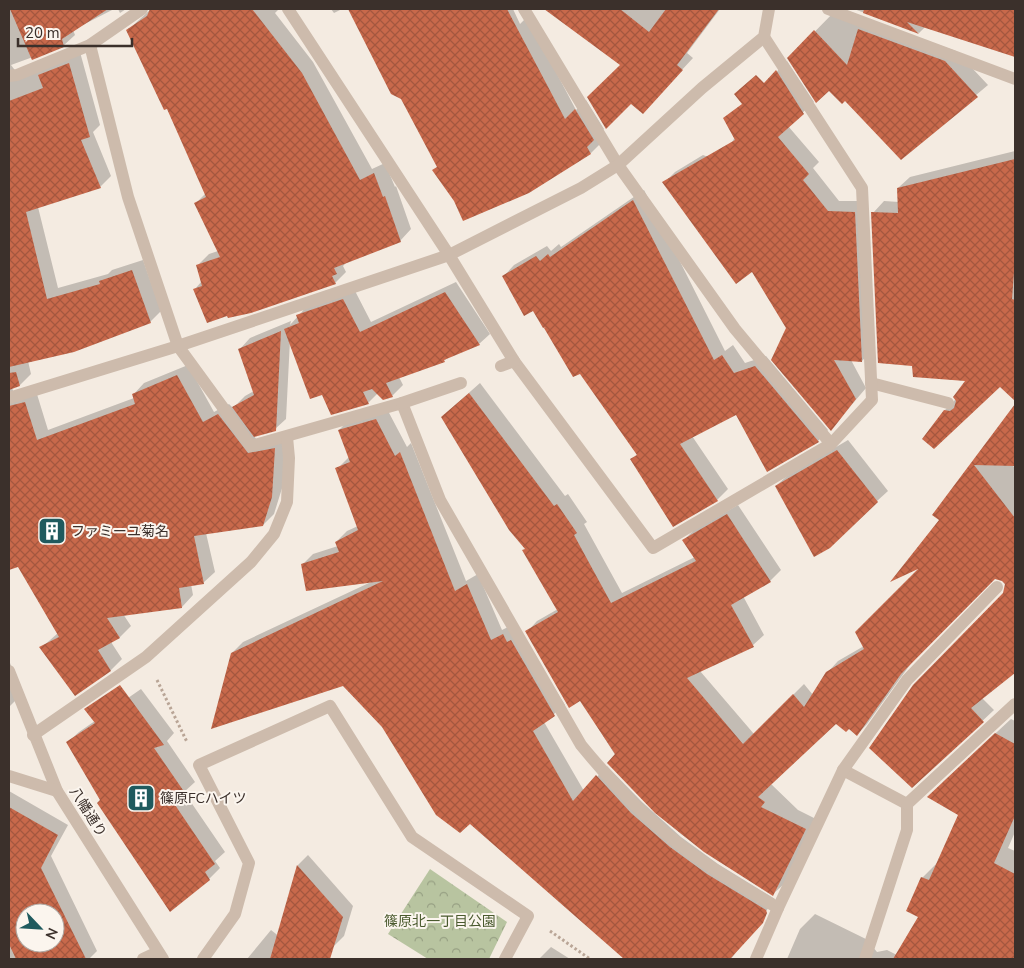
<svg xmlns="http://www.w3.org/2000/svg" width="1024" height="968" font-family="'Nunito Sans','Noto Sans JP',sans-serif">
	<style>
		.park { fill: url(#park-crowns) }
		.shadow { fill: #0003; fill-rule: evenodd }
		.building { fill: url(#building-cross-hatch); fill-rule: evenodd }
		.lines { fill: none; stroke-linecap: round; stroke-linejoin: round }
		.path { stroke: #b9a596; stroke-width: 3; stroke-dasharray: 2.5 2.5; stroke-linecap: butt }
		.service { stroke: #cdbbac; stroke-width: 12 }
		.minor { stroke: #cdbbac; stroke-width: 12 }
		.labels { text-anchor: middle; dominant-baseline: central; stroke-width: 4; stroke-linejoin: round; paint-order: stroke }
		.poi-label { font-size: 14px; fill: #3b302b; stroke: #fbf5ee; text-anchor: start }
		.street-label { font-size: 14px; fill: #3b302b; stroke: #fbf5ee }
		.park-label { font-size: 14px; fill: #4a5a2e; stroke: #fbf5ee }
	</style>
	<defs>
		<pattern id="park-crowns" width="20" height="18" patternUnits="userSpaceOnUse" patternTransform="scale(1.25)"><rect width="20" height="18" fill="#b8c4a0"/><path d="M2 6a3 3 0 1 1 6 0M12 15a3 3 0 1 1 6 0" fill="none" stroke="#97a083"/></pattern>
		<pattern id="building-cross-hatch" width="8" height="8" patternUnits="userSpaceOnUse" patternTransform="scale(1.25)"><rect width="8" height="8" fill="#c8694b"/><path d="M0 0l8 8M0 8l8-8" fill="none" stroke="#a4573f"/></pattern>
	</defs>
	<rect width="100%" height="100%" fill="#f4ebe1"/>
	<polygon class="park" points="430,869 507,922 489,959 428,959 388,934"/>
	<g class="shadow">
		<polygon points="9,9 114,9 73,30 75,35 63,46 11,65 17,73 80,52 100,125 93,132 111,176 100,187 38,207 58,288 108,274 112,270 143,260 161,311 150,322 28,361 31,374 20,385 12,388 14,393 36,391 48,430 134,398 133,395 144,383 188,365 214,412 229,404 233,408 245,396 254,391 240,349 250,338 291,321 290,325 309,304 354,289 371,322 456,282 490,334 479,344 449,357 445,360 399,377 403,385 392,396 378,393 368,403 322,393 290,340 286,419 275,429 254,436 259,443 285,437 283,485 274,514 263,525 206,533 215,572 203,583 191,584 193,595 182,607 123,614 131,626 120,637 111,642 122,659 111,670 70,687 41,648 58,633 18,565 15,567 9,549 9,518 11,516 9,508"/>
		<polygon points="118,9 126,9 120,13"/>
		<polygon points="151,9 279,9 275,13 313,62 372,169 385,163 395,187 396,186 411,229 400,241 347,262 343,266 346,272 335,283 195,289 202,281 198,265 209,254 218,251 195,204 206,193 168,108 128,30"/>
		<polygon points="331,9 342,9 334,13"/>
		<polygon points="349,9 513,9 520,24 527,17 576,110 586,100 604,129 597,136 601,143 591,153 529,192 455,200 434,170 438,166 402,98 392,93"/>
		<polygon points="546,9 720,9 687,53 693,58 653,101 621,65"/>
		<polygon points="837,9 956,51 988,85 901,158 845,99 789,58"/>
		<polygon points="854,9 1015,9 1015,55 926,26 919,33"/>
		<polygon points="787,61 814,102 788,126 819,162 813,168 839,201 865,201 872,350 862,361 851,360 866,388 831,429 788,328 752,270 664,183 675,172 703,155 722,162 759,90"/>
		<polygon points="1015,151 1015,372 934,448 944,411 956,399 967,380 914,365 873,213 884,201 899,202 898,188 910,177"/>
		<polygon points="644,190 725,351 733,345 745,363 766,356 828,430 818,441 736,414 692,436 728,489 717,500 632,460 637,454 550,324 504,276 514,265 547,246 551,251 559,244 561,247"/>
		<polygon points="480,383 565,496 568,494 587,522 584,524 622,593 695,557 684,540 694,530 738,505 781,570 770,581 743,596 764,635 753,645 700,671 754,734 804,684 813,695 827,673 838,661 864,646 923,566 941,520 934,515 991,442 1015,468 1015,671 982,698 994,710 912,787 1006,589 1004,581 994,578 912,662 867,724 857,735 849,727 836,723 771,784 798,810 816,819 784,884 773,894 717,860 681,834 644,801 580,699 527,632 537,621 558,609 454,406"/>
		<polygon points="387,409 407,447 411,443 466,581 478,574 502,630 514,624 565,705 544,722 584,791 607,766 642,802 681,837 718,864 775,899 731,959 625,959 470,823 344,685 232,653 243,642 371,582 302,565 313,554 338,546 336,542 347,531 358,526 337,469 349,457 339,430 350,419"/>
		<polygon points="848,440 888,491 877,501 776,486 787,476"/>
		<polygon points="9,660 21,695 9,707"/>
		<polygon points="141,689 174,733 167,741 195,782 184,792 225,852 215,861 220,868 209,879 102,800 68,742 79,732"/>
		<polygon points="1011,719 1015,721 1015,832 1008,848 1015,851 1015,959 787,959 800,929 815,914 872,942 872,946 877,952 887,950 897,955 919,916 922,878 937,863 960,815 943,782"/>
		<path d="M9,791l59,34 -17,31 46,95 -8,8h-80zM25,913h30v30h-30z"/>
		<polygon points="308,855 353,906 344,936 333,947 279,932 298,865"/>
		<polygon points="271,930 295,949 288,959 247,959"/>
		<polygon points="551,947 570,959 539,959"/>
	</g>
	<g class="building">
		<polygon points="10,9 108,9 62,39 64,47 32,60"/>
		<polygon points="150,9 252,9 302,73 360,180 374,173 383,197 385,196 401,242 334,268 337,274 332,276 336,284 251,313 228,318 227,316 207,323 193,289 202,286 196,265 220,257 194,203 206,197 167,109 164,110 126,30 147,16"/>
		<polygon points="348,9 507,9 565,119 575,109 594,140 587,147 591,154 529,193 463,221 454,201 432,170 437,167 401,99 391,94"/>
		<polygon points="544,9 620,9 649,32 666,9 719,9 677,65 683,70 643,114 631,104 606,129 587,97 620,65"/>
		<polygon points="864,9 1015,9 1015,57 907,22 919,34 863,13"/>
		<polygon points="858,29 945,61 978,97 901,160 845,101 842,104 829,91 816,103 787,58 814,30 847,65"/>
		<polygon points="69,63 90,137 81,140 101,188 26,212 47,299 100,284 99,281 132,270 151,323 74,352 9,367 9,101 43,88 38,75"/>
		<polygon points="776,70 804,114 778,137 809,174 803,180 828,211 855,212 862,362 834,360 856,399 831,431 771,360 786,328 752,272 736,284 662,182 735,140 723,118 742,104 734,94 756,75 764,83"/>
		<polygon points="1015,159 1015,259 1012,299 1015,300 1015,401 1000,387 934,449 922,439 944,410 950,411 954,408 956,401 953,397 965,381 913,377 912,366 878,363 871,212 898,213 897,188"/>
		<polygon points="633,200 714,360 722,355 734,373 755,366 819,442 767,472 736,415 680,444 718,501 673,527 630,459 637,455 580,374 573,377 544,328 546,327 543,328 533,311 524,316 502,276 536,256 540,261 548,254 550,257"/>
		<polygon points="445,292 480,345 444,360 445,362 386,383 393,397 383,400 372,389 363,392 369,404 331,415 322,395 310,399 284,329 299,323 296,315 343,299 360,332"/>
		<polygon points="281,331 276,431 254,437 232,407 254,395 238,349"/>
		<polygon points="16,372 20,386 9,390 9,373"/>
		<polygon points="177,375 203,422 218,414 248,453 275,448 272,497 263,526 194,536 204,584 179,588 182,608 107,618 120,638 98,650 111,671 75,696 39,647 59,637 18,567 9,570 9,406 25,402 37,440 135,404 132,394"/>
		<polygon points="469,393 554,506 557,504 577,533 574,535 611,603 696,561 682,540 727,514 771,582 731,605 754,647 687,678 743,744 793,694 804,707 826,672 864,649 855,632 918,569 890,582 939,520 932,515 1015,404 1015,466 974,465 1015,518 1015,673 971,708 984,722 912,788 869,748 913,685 1003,593 1005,584 1002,581 995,579 901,674 857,736 849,729 846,732 836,724 758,797 765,802 761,807 806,829 773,896 704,852 655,813 607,763 615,754 580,701 569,708 525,631 558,612 522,550 525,549 509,530 441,417"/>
		<polygon points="376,419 395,456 400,452 455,591 467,584 491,640 503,634 507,642 511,640 555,716 533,731 573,801 596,775 631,813 670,847 707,874 766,910 767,913 763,923 730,959 624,959 470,824 460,833 436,815 382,727 343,686 211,729 231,653 383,581 306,591 301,564 339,552 335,542 358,530 335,468 350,462 338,430"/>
		<polygon points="837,450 878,502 830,548 814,557 775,486"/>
		<polygon points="120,685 164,745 154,748 185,793 173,802 215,864 205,872 210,880 170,912 97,803 100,800 66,742 95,723 84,709"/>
		<polygon points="995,733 1015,744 1015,816 994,863 1015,874 1015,959 893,959 918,917 906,911 921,877 929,880 958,815 927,797"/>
		<path d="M9,807l49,28 -17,33 45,91h-70l-7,-15zM25,913h30v30h-30z"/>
		<polygon points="297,865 343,917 330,959 270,959"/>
	</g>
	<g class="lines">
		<g class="path">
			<polyline points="157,680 187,742"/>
			<polyline points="550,931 590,959"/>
		</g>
		<g class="service">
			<polyline points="871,383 948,403"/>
			<polyline points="843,770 907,804 907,830 865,959"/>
			<polyline points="143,959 158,952"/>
			<polyline points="756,959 778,908 843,770 907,680 997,587"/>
		</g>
		<g class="minor">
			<polyline points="288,9 449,255 514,361 653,548 831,444 735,329 618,165 524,9"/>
			<polyline points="828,9 1015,79"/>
			<polyline points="764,37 862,188 872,400 831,444"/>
			<path d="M90,45l38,152 50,149 73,100 151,-43 38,97 141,245c28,34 59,68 94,96 31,25 68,46 103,67"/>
			<polyline points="9,76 17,75 90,45 142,9"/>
			<polyline points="501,366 514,361"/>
			<polyline points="9,398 178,346 449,255 581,188 618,165 702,88 764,37 769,9"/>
			<polyline points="402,403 461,383"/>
			<polyline points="9,671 57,791 163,959"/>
			<polyline points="33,735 146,657 251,562 274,534 287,502 289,458 287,437"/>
			<polyline points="9,776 57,791"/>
			<polyline points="907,804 1015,704"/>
			<polyline points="203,959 235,914 249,863 199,765 330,706 412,837 528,916 505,959"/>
		</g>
	</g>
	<defs>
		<symbol id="building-square" viewBox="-11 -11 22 22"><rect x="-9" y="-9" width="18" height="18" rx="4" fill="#1f5a5e" stroke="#fbf5ee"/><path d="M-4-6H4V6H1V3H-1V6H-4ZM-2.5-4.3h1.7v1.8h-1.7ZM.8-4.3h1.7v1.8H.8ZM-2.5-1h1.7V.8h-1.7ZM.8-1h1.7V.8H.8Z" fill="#fff"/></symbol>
	</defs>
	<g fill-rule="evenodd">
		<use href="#building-square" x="36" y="515" width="32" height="32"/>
		<use href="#building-square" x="125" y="782" width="32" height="32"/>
	</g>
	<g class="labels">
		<g class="poi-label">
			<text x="71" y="531">ファミーユ菊名</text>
			<text x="160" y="798">篠原FCハイツ</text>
		</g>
		<g class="street-label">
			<text transform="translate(88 812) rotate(58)">八幡通り</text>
		</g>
		<g class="park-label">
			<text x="440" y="921">篠原北一丁目公園</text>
		</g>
	</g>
	<rect width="1024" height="968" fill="none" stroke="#3b302b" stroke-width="20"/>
	<g transform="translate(40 928) rotate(115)"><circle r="24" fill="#fbf5ee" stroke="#aea6a0"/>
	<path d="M0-4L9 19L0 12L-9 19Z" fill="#1f5a5e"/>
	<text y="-8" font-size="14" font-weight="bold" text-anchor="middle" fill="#3b302b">N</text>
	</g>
	<path d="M18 38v8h114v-8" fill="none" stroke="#3b302b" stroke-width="2.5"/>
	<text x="25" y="38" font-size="15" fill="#3b302b" stroke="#fbf5ee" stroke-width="4" paint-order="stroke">20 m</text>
</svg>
